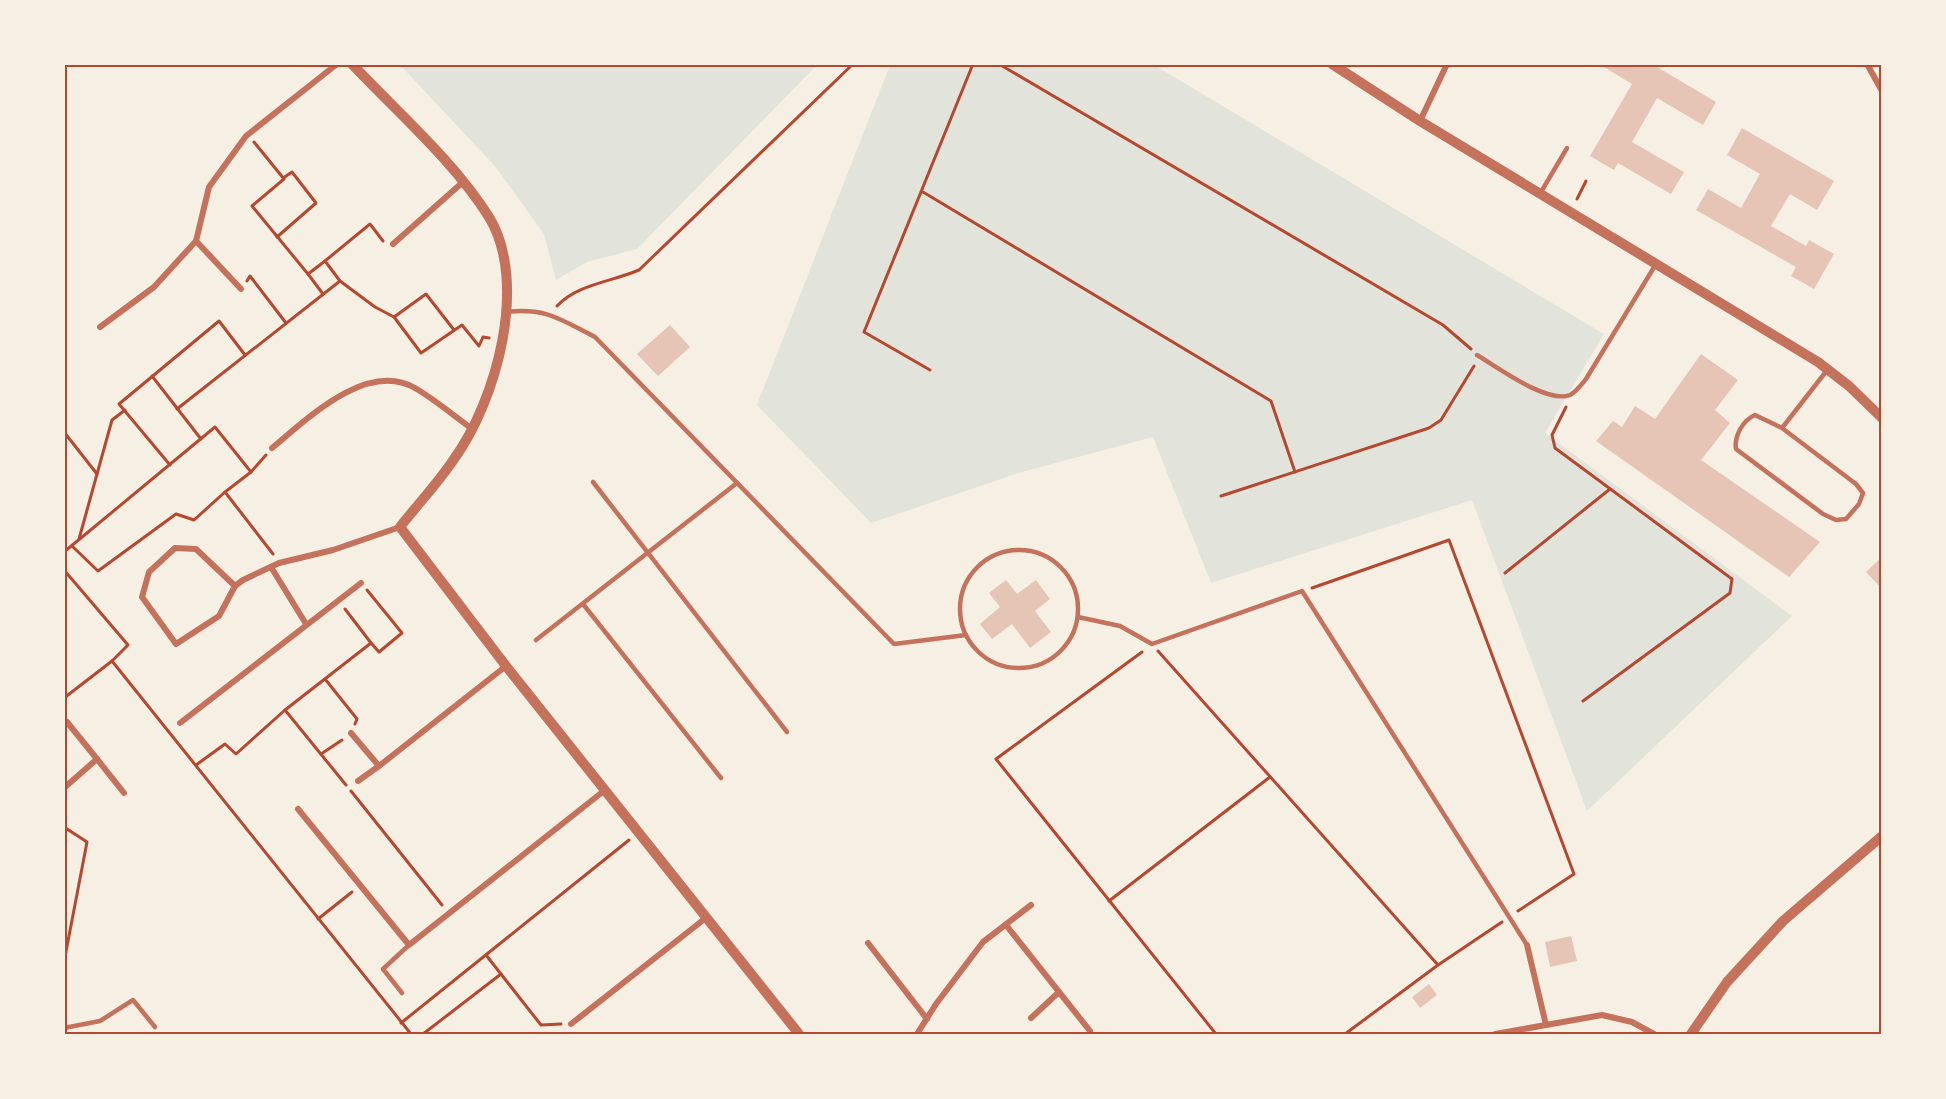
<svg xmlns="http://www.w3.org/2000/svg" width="1946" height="1099" font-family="Rubik,sans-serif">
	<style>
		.green { fill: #e2e4dc }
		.building { fill: #e6c5b7 }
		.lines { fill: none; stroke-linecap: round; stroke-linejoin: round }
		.path { stroke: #b5482f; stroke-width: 3 }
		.service { stroke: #c5725c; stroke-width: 4.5 }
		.minor { stroke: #c5725c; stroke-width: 6 }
		.tertiary { stroke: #c5725c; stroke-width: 10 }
		.neatline { fill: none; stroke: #b5482f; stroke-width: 2 }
	</style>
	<rect width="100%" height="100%" fill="#f6efe4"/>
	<g class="green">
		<polygon points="400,65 817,65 637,249 587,262 556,280 544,234 494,165"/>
		<polygon points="890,65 1154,65 1604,334 1545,433 1792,616 1587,811 1472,500 1211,583 1153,437 1022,472 871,523 757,405"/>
	</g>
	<g class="building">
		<polygon points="1599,64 1652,64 1716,102 1703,125 1657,98 1632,142 1684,172 1671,194 1618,163 1614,170 1590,156 1632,84"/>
		<polygon points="1742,128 1834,181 1817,210 1790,194 1771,226 1806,246 1809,240 1834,254 1814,289 1791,276 1796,267 1696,210 1708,189 1741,208 1760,174 1727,155"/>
		<polygon points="670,325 690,347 658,376 637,354"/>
		<polygon points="1701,354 1738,380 1715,410 1730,423 1701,460 1820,542 1789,577 1596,441 1613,421 1622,427 1635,406 1655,419"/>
		<polygon points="1882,557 1882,589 1866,572"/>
		<polygon points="1006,580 1017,594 1036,580 1050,599 1035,611 1051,632 1030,648 1012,624 992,639 980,624 1000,607 989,593"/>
		<polygon points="1571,936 1577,961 1550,967 1545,942"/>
		<polygon points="1429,984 1437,995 1420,1008 1412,997"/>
	</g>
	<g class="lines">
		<g class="path">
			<polyline points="999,64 1443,325 1471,349"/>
			<polyline points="254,142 284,179 252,206 308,274 325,261"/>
			<polyline points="923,192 1271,401 1295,472"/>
			<polyline points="1577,199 1586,181"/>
			<polyline points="277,237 316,203 292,172 283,178"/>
			<polyline points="308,274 323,294"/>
			<polyline points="247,281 250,276 286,323"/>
			<polyline points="340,281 375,307 394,317 421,353 462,325 479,346 483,337 489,338"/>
			<path d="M557,306c21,-22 54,-24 82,-36l214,-206"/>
			<polyline points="394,317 426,294 454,330"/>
			<polyline points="930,370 864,332 973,64"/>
			<polyline points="152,376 201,439"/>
			<polyline points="1566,407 1552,435 1555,448 1732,579 1730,593 1583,701"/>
			<polyline points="177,409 340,281 325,261 370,224 383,241"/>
			<polyline points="64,432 97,474"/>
			<polyline points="170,465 119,404 219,321 245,355"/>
			<polyline points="251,472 225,492 273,554"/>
			<polyline points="1221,496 1429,428 1441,420 1474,366"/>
			<polyline points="79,539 112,420 125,410"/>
			<polyline points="72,546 98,571 176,514 194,520 225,492"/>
			<polyline points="64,552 215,427 251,472 266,455"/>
			<polyline points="64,570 128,645 112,661 64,698"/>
			<polyline points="1505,573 1610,489"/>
			<polyline points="1312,588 1449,540 1574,874 1518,911"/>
			<polyline points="367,590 402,633 379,652 371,643"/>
			<polyline points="1158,651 1438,965 1502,922"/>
			<polyline points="1142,652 996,759 1216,1034"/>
			<polyline points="112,661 411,1034"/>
			<polyline points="325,679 357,719 355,724"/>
			<polyline points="285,710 346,785"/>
			<polyline points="321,754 342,740"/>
			<polyline points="196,765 225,744 236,754 285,710 371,643 345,609"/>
			<polyline points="351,791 442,905"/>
			<polyline points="64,827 87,842 64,962"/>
			<polyline points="1109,901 1270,777"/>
			<polyline points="318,919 352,892"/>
			<polyline points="486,955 541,1025 561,1024"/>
			<polyline points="401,1023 629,840"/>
			<polyline points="423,1034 501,974"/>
			<polyline points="1345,1034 1438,965"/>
		</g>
		<g class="service">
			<polyline points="1541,192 1567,148"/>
			<path d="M506,312c40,-5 55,8 89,25l299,307 72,-9"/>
			<path d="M1477,355c20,12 70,49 93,40 6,-3 12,-11 16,-16l70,-115"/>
			<path d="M1782,428l-27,-13c-12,5 -21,21 -19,34l87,65 13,6 10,-1 13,-15 4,-11 -7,-9 -74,-56 46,-59"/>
			<polyline points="593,482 787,732"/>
			<circle cx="1019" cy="609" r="59"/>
			<polyline points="583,604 721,778"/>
			<polyline points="1078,617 1120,626 1152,644 1302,591 1527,945"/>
			<polyline points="536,640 737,483"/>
			<polyline points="402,993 383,969 409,945"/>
			<polyline points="64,1028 100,1021 133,1000 155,1027"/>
		</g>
		<g class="minor">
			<polyline points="1867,64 1882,91"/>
			<polyline points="1420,121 1447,64"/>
			<polyline points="196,241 241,289"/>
			<polyline points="393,244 463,182"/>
			<polyline points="100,327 154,287 196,241 209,187 246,136 337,64"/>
			<path d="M272,448c34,-28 94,-88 143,-60 19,11 38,27 56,40"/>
			<polyline points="271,567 306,624"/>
			<polyline points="235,586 196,549 175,548 149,572 142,597 176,644 219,616 235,586 243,580 279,563 333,550 400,527"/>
			<polyline points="180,723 361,583"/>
			<polyline points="351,733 379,766 506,666"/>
			<polyline points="97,759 124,793"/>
			<polyline points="358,781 379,766"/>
			<polyline points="64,788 97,759 67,722"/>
			<polyline points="298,809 409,945 605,790"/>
			<polyline points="1006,925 1090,1031"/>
			<polyline points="868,943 927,1019"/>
			<polyline points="1527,945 1546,1025"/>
			<polyline points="1031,1018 1059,992"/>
			<polyline points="571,1024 707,917"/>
			<polyline points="917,1034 936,1004 983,942 1031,905"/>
			<polyline points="1495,1034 1602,1015 1632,1022 1654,1034"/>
		</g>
		<g class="tertiary">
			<path d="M352,64c46,49 101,96 137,153 40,66 7,184 -35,242 -16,24 -36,45 -54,68l106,139 293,368"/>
			<polyline points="1332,64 1420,121 1818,362 1849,386 1882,418"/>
			<polyline points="1691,1034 1727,982 1783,921 1882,836"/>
		</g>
	</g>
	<rect width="1946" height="1099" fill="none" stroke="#f6efe4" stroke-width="132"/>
	<rect x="66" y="66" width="1814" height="967" class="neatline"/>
</svg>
